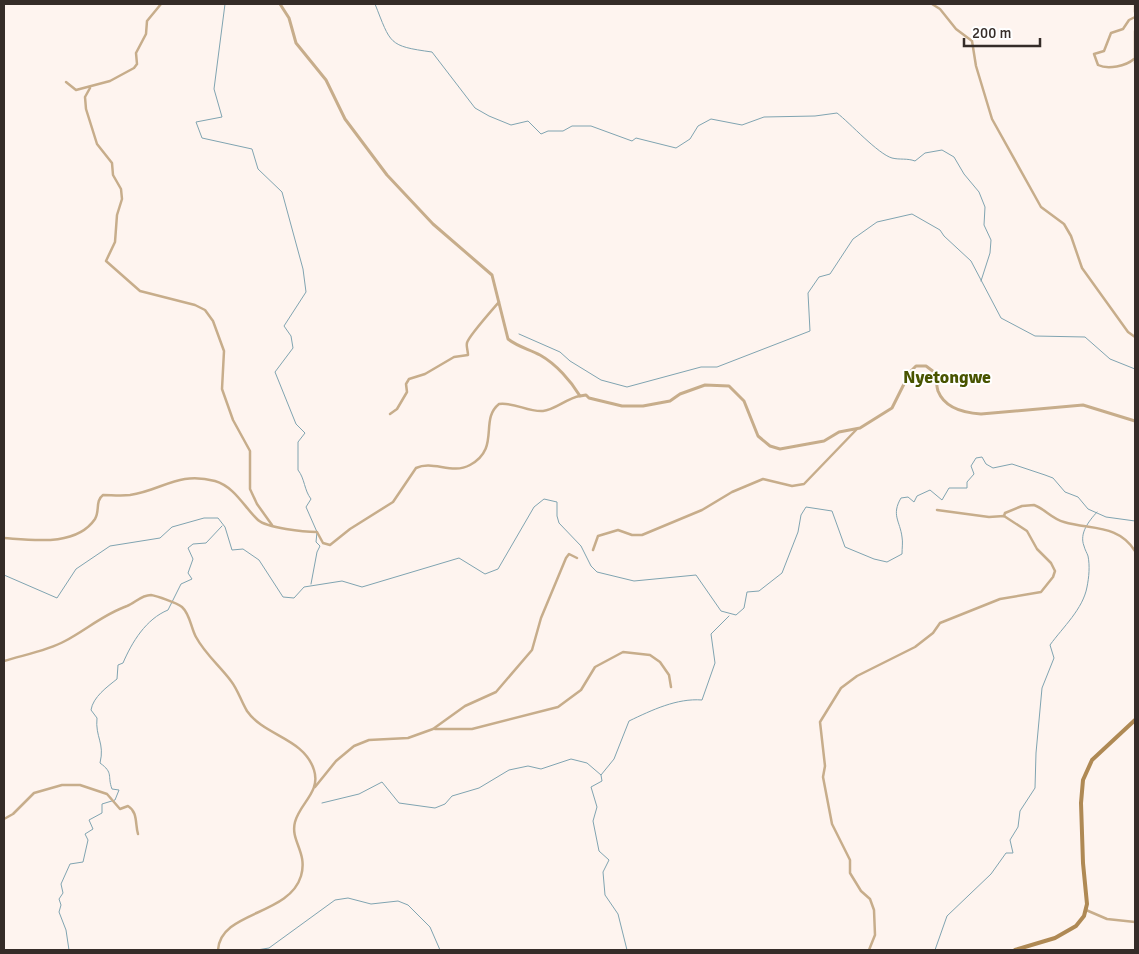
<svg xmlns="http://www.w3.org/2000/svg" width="1139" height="954" font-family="Signika,sans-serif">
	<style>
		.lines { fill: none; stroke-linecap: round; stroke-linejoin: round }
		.stream { stroke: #80a4b1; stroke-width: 1 }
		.minor { stroke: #c7ad8b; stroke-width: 2.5 }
		.tertiary { stroke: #c7ad8b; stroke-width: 3 }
		.secondary { stroke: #af8954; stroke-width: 4 }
		.labels { text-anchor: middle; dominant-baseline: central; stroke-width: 4; stroke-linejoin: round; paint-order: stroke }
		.quarter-label { font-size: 18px; font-weight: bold; fill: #485400; stroke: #fff }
	</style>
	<rect width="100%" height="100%" fill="#fef4ef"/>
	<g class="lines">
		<g class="stream">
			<path d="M225,4l-11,85 8,28 -26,5 6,16 50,11 6,20 24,23 21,77 3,23 -22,34 7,10 2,12 -18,24 21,52 9,9 -7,9v28c7,9 6,20 13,29l-5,8 11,25 -1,10 4,4 -3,6 -6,32"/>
			<path d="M375,4c16,40 13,42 57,48l43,56 14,8 22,9 17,-4 13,13 7,-3h15l9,-5h19l41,15 4,-3 40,10 14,-9 8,-13 13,-7 31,6 22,-8 51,-1 22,-3c13,10 41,41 55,45 8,2 15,0 23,3l10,-8 17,-3 12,7 10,17 15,18 6,15 -1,18 7,15 -1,13 -9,28"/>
			<polyline points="519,334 560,352 570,361 601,380 627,387 701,367 717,367 810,331 808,293 819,277 830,274 853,239 877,222 912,214 940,230 944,236 971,261 1001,318 1035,336 1085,337 1110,359 1135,369"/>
			<path d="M4,575l53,23 19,-29 34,-23 50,-8 12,-11 32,-9h14l7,9 7,23 11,-1 16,11 24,37 11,1 10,-11 38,-6 20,6 97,-29 26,16 13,-5 36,-62 10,-8 13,3v14l2,7 22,23 10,20 6,6 37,9 62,-6 25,36 15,4 8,-7 3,-16 12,-1 23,-18 16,-41 3,-17 5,-8 26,4 13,36 29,12 13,3 15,-8c0,-6 1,-12 0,-17 -2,-16 -11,-22 -1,-39l7,-1 6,5 3,-6 13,-6 12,10 7,-12h18v-6l7,-8 -3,-8 5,-8 6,-1 4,7 7,4 19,-4 33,11 8,3 12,14 13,5 10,12 18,8 29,4"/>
			<polyline points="601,775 602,781 591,787 597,807 593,821 599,851 609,860 603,872 605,895 618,914 627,950"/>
			<path d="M322,803l37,-9 23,-12 17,21 36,5 10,-4 7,-8 27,-8 30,-18 19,-4 13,3 30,-10 16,4 14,12 13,-16 15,-38c23,-11 48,-23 73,-21l13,-37 -4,-29 18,-18"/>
			<path d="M69,950l-3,-20 -7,-18 2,-7 -2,-6 4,-6 -2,-9 9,-20 13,-2 5,-22 -3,-6 8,-5 -4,-9 13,-7v-9l13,-4 4,-10 -7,-1c-5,-13 2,-16 -12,-26 5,-20 -5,-26 -3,-45l-6,-8c2,-13 16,-23 26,-31l1,-14 5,-2c9,-21 23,-44 45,-53l13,-26 11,-5 -4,-6 5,-14 -5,-11 5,-4 13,-1 16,-17"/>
			<polyline points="257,950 269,948 335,900 348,898 371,904 398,901 408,905 430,927 440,950"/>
			<path d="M935,950l12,-34 44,-42 15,-21h7l-3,-13 8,-13 2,-16 15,-23 1,-35 6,-65 12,-30 -4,-13c13,-18 33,-36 37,-58 2,-10 3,-21 1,-31 -1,-3 -3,-6 -4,-10 -5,-13 5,-25 13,-34"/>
		</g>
		<g class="minor">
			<polyline points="932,4 940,9 956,29 972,41 976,66 992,119 1041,207 1064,224 1071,236 1082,268 1128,332 1135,337"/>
			<polyline points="1135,5 1135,12"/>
			<polyline points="1135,31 1135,63"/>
			<path d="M1134,59c-8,7 -26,11 -36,6l-4,-11 10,-3 7,-18 12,-4 6,-9 6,-3"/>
			<polyline points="66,82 76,90 110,81 134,68 137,64 136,53 146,34 147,21 161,4"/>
			<polyline points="90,88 85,97 86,109 97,144 112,163 113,175 121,189 122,199 117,215 115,242 106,261 140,291 195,305 205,310 213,321 224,351 222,389 233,420 250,451 250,489 257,504 272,525"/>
			<path d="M390,414l7,-5 10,-17 -1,-8 3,-5 16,-5 29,-17 14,-2c0,-4 -2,-9 -1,-12 1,-6 26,-34 32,-41"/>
			<path d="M1004,516l1,-3 17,-7 12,-1c11,4 18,14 30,17 27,8 54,2 71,29"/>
			<path d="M4,538c28,2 72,9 91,-19 5,-8 0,-18 8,-24 8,0 18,1 27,0 33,-5 48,-24 85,-14 20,6 29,26 43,39 9,8 46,12 59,12l6,11 7,2 20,-16 43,-27 23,-34c17,-8 36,7 54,-3 31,-17 9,-45 29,-61 16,-2 28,8 44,7 12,-1 24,-13 37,-15"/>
			<polyline points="593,550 598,536 618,530 632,535 642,535 702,510 732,492 763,479 792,486 804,484 856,430"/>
			<path d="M4,661c19,-6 43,-10 61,-20 21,-11 39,-27 62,-35 8,-3 14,-11 24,-11 6,1 26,8 31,12 8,7 9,21 14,30 9,17 24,29 35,44 7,9 10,20 16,30 17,25 57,27 67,59 7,22 -14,33 -19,52 -5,19 13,30 6,54 -12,40 -81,35 -83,74"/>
			<polyline points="435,729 472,729 558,707 581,690 595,667 623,652 650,655 660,662 669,675 671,687"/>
			<polyline points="315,787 336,761 354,746 369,740 408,738 433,729 465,706 496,692 532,650 541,618 566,558 569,554 577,558"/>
			<path d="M4,819l9,-5 21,-21 28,-8h18l27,9 13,15 8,-3c10,6 7,18 10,28"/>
			<polyline points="1086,910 1107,919 1135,922"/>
			<polyline points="869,950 875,935 874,910 870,899 861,891 850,873 850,860 832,824 823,777 825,766 820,722 841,688 857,676 915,647 933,633 940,623 1000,599 1041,592 1053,577 1055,571 1051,563 1037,549 1027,531 1004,516 989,517 937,510"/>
		</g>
		<path class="tertiary" d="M280,4l9,14 7,25 30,37 19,39 42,56 46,49 59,51 16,64c10,8 21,10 32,16 16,9 31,26 40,41l6,-1 3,3 33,8h21l27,-5 10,-7 25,-9 24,1 15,15 14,35 12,10 10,3 44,-8 15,-9 21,-4 32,-20 18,-36 6,-6h10l8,6c3,6 2,13 4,19 7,18 27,22 43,23l102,-9 52,16"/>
		<polyline class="secondary" points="1015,950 1055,938 1076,926 1084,916 1087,904 1083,863 1081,803 1083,780 1092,760 1135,720"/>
	</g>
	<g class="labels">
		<g class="quarter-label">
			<text x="947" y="377">Nyetongwe</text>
		</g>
	</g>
	<rect width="1139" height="954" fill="none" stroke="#352c28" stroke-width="10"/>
	<path d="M964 38v8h76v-8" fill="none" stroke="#352c28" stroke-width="2.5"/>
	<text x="972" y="38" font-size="15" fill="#352c28" stroke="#ffffff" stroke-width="4" paint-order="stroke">200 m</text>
</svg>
